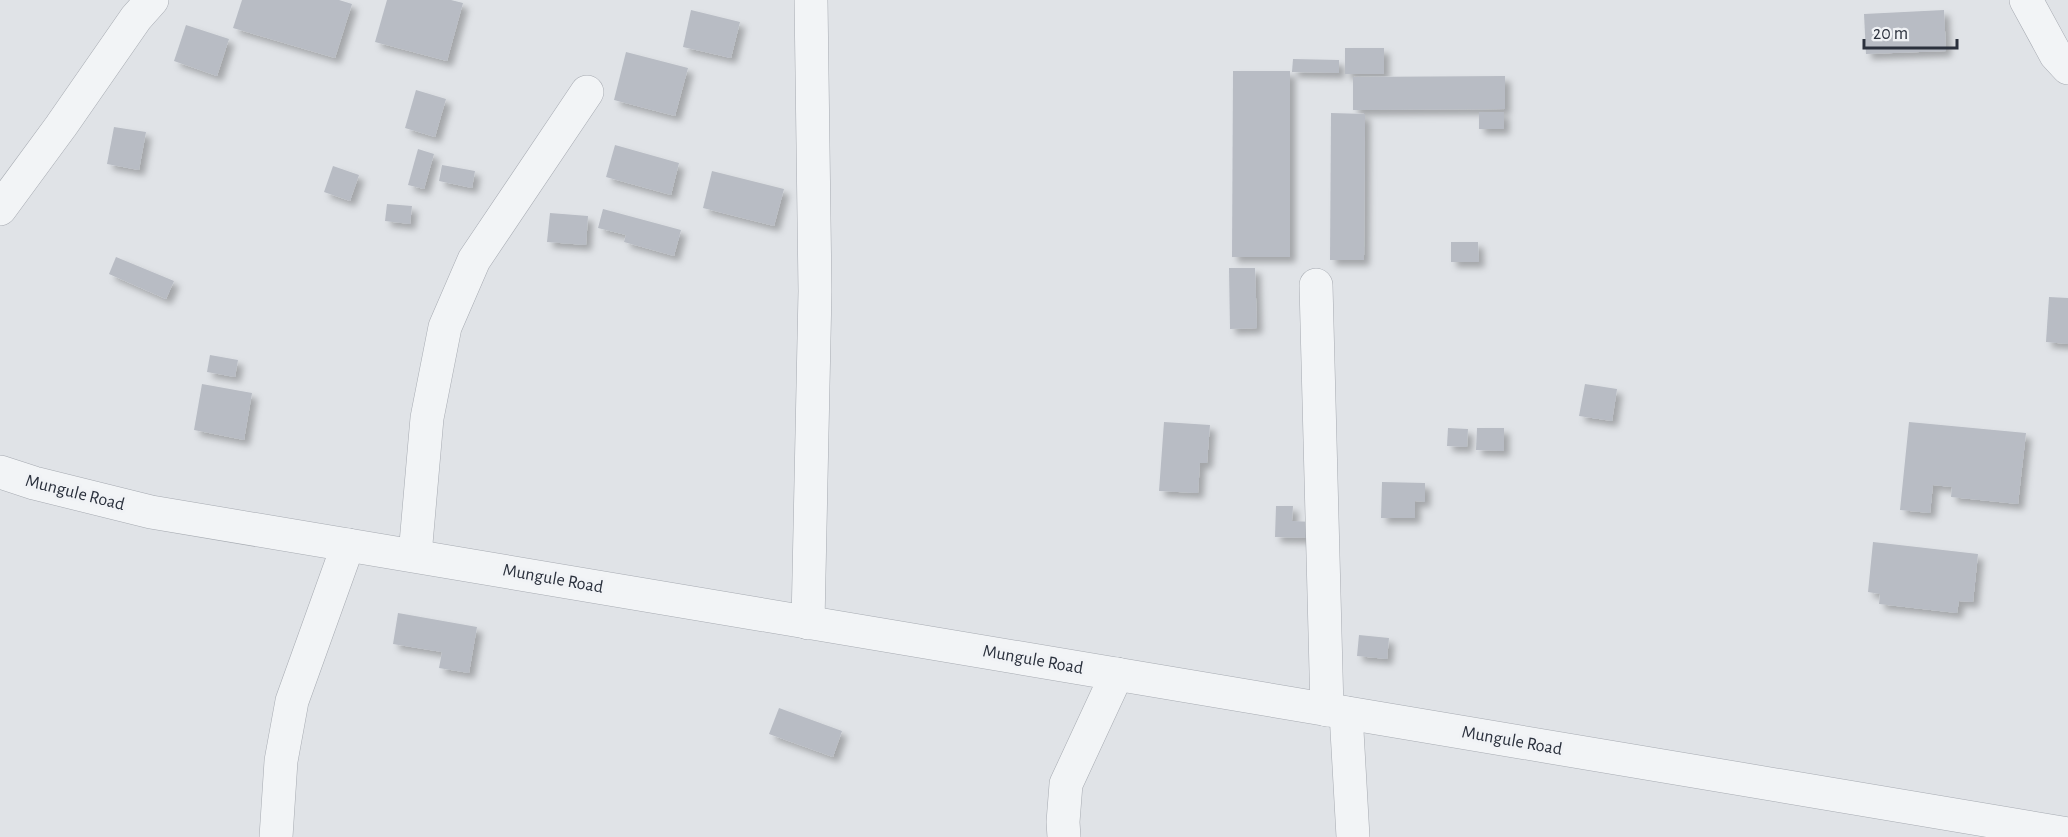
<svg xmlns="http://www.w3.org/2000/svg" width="2068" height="837" font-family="'Alegreya Sans',sans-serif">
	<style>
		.building { fill: #b8bcc4; filter: url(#shadow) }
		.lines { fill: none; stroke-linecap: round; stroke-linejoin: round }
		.minor-casing { stroke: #a6aab1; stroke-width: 34 }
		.minor { stroke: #f2f4f6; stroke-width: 33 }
		.labels { text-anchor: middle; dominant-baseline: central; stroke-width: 6; stroke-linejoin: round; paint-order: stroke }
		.street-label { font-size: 18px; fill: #2b313d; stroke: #f0f2f5 }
	</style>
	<defs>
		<filter id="shadow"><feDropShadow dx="5.5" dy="5.5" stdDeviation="3" flood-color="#0004"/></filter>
	</defs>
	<rect width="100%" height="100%" fill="#e0e3e7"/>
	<g class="building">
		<polygon points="242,0 339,0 352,4 335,58 233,28"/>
		<polygon points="387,0 451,0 463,3 447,61 375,42"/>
		<polygon points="691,10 740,22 731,58 683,47"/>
		<polygon points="1944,10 1946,51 1866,54 1864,14"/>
		<polygon points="186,25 229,39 217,76 174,61"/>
		<rect x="1345" y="48" width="39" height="26"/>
		<polygon points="626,52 688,68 675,116 614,100"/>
		<polygon points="1293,59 1339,60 1339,73 1292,72"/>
		<polygon points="1233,71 1290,71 1290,257 1232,257"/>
		<polygon points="1505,76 1505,109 1353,110 1353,77"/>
		<polygon points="416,90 446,99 435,137 405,128"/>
		<rect x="1479" y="112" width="25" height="17"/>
		<polygon points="1331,113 1365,114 1364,260 1330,260"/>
		<polygon points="114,127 146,132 139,170 107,164"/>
		<polygon points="615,145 679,163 671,195 606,177"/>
		<polygon points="418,149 434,154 424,189 408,185"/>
		<polygon points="442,165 475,171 472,188 439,181"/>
		<polygon points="333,166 359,175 350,201 324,192"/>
		<polygon points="712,171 784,189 774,226 703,208"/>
		<polygon points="387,204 412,206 410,224 385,221"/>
		<polygon points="603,209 681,230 674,256 624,242 626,235 598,228"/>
		<polygon points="550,213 588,216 586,245 547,242"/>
		<polygon points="1451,242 1478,242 1479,262 1451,262"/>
		<polygon points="116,257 174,281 166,299 109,274"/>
		<polygon points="1229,268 1255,268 1257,328 1230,329"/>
		<polygon points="2049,297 2068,298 2068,344 2046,342"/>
		<polygon points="210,355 238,360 235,377 207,372"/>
		<polygon points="202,384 252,393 244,440 194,430"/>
		<polygon points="1585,384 1617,389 1612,421 1579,416"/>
		<polygon points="1164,422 1210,425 1207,463 1200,463 1198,493 1159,491"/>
		<polygon points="1909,422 2026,433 2018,504 1951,497 1952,487 1933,485 1930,513 1900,510"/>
		<polygon points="1448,428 1468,429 1467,447 1447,446"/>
		<polygon points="1477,428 1504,428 1504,451 1476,450"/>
		<polygon points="1382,482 1425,483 1425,502 1415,501 1415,518 1381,518"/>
		<polygon points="1276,506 1293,506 1292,521 1313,522 1312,538 1275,537"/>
		<polygon points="1873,542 1978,554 1973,602 1959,601 1957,613 1879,604 1880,594 1868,592"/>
		<polygon points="398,613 477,627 469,673 439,668 442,652 393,644"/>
		<polygon points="1359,635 1389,638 1387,659 1357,656"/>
		<polygon points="779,708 842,731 833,757 769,734"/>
	</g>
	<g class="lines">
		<defs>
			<g id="minor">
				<polyline points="2026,0 2056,55 2068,68"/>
				<polyline points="0,209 61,126 136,18 152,0"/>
				<polyline points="1316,285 1327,710"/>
				<polyline points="0,472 34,483 151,512 2068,834"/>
				<polyline points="415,555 427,418 445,327 474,260 587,92"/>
				<polyline points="808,623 815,291 811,0"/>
				<polyline points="1346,713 1353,837"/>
				<polyline points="276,837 281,761 292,701 348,545"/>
				<polyline points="1064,837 1063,822 1066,784 1117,674"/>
			</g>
		</defs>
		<use href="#minor" class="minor-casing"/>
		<use href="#minor" class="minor"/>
	</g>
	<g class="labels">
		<g class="street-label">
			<text transform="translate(75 493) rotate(14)">Mungule Road</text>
			<text transform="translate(553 579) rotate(10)">Mungule Road</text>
			<text transform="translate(1033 660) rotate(10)">Mungule Road</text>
			<text transform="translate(1512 741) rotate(10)">Mungule Road</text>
		</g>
	</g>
	<path d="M1864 39v9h93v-9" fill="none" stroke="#2b313d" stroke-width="3"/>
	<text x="1873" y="39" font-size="18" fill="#2b313d" stroke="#f0f2f5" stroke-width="4.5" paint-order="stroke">20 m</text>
</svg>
